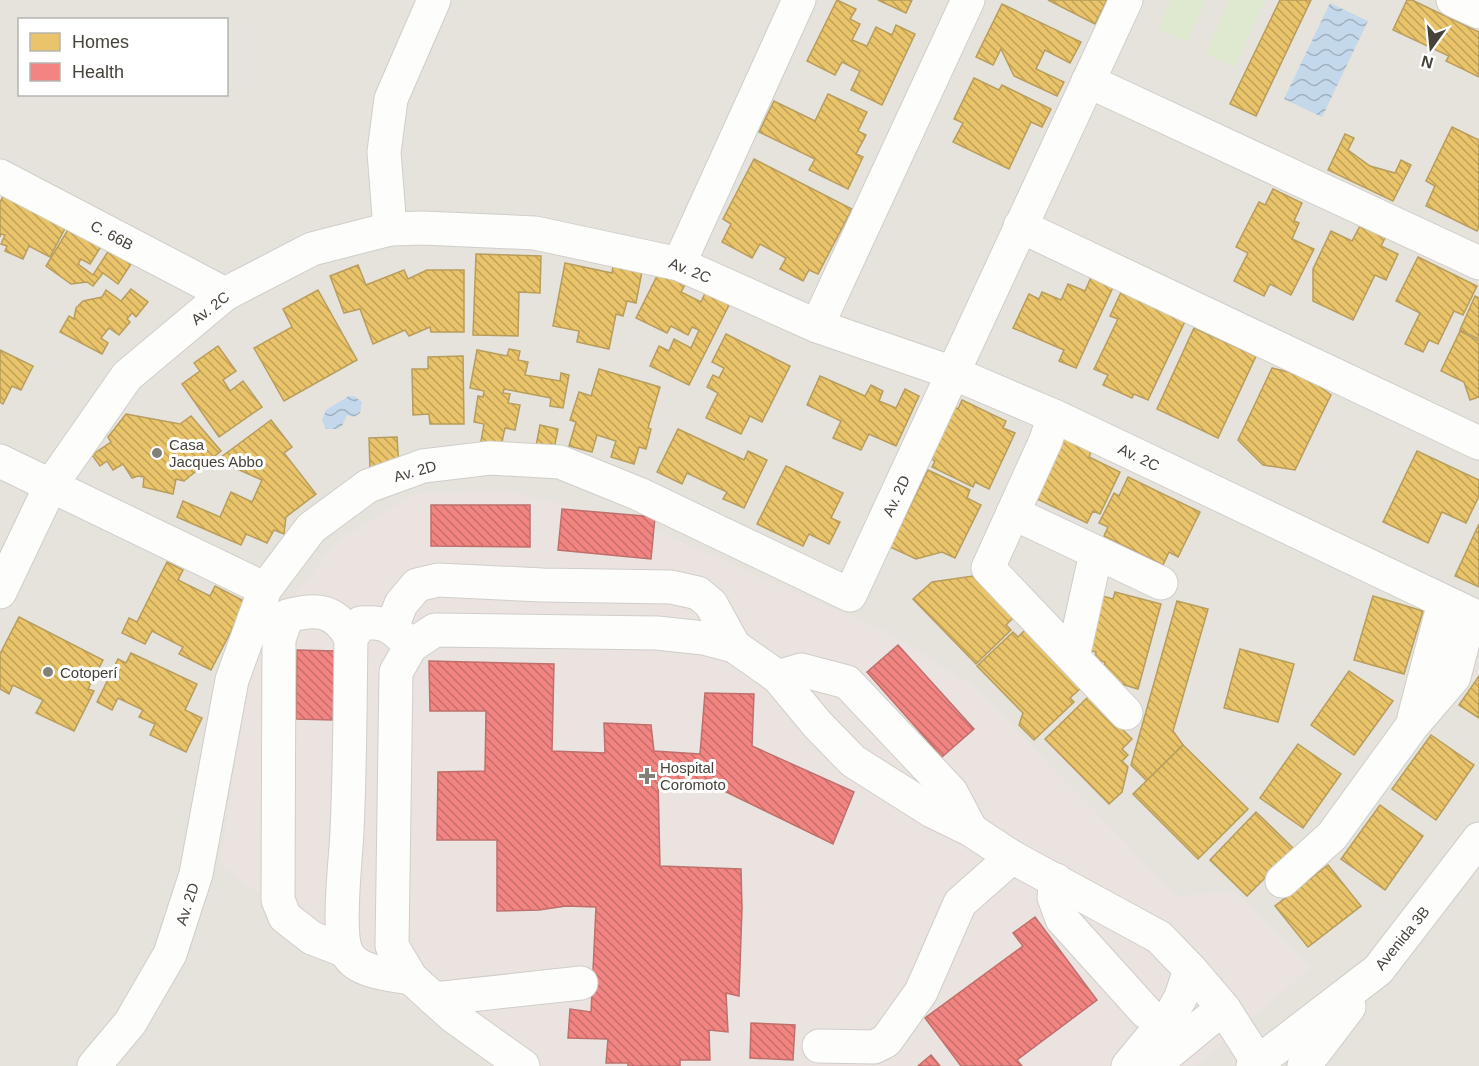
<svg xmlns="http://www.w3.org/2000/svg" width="1479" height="1066" font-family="Helvetica,sans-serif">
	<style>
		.residential { fill: #e5e3dc; fill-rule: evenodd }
		.medical { fill: #ebe3df }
		.pitch { fill: #dee9d0 }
		.water { fill: url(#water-waves) }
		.homes { fill: url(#homes-back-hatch); stroke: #b89d5c; stroke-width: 1.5 }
		.health { fill: url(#health-back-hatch); stroke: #bf706c; stroke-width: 1.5 }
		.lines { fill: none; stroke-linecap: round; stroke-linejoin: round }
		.minor-casing { stroke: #d0ceca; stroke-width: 35 }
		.minor { stroke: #fdfdfc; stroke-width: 33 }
		.poi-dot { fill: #838079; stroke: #fff; stroke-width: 2 }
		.labels { text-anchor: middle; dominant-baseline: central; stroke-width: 6; stroke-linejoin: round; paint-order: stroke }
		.street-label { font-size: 15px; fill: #47433a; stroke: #fff }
		.poi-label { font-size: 15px; fill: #47433a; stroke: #fff; text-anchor: start }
	</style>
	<defs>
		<pattern id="water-waves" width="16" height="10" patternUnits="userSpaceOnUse" patternTransform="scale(1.5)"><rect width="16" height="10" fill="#c3d8ea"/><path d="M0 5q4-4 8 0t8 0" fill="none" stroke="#a0b1bf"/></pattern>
		<pattern id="homes-back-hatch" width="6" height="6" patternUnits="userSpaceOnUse" patternTransform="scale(1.5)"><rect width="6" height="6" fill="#e9c46a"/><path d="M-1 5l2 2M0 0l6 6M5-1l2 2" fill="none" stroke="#bfa158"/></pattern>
		<pattern id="health-back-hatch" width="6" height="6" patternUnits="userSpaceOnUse" patternTransform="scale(1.5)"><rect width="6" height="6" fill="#f28482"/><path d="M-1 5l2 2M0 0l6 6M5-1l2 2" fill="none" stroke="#c66e6b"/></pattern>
	</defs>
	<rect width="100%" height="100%" fill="#f2f1ed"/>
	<path class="residential" d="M0,0h1479v1066h-1479zM20,20h206v74h-206z"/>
	<polygon class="medical" points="507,491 636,522 890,633 973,686 1177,896 1236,892 1310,968 1196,1066 495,1066 220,865 250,668 283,609 340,539 415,494"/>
	<g class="pitch">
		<polygon points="1171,0 1206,0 1187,42 1158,29"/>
		<polygon points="1230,0 1265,0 1235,67 1206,54"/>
	</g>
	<g class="water">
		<polygon points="1330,3 1368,21 1322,117 1284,99"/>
		<polygon points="349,396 354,396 362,402 360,413 354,417 347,415 342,426 338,429 326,429 322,420 326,410"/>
	</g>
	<g class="homes">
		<polygon points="837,0 856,9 850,19 860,24 852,40 867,46 876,27 892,35 896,25 915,34 882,105 851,90 860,71 842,62 835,75 807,61"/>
		<polygon points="878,0 912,0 906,13"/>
		<polygon points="1048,0 1107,0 1095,24"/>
		<polygon points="1280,0 1311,0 1256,116 1230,104"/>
		<polygon points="1407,0 1412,0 1479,32 1479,77 1446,61 1449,56 1393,30"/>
		<polygon points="1002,4 1081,42 1070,63 1045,50 1036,69 1064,82 1057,96 1014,76 1001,49 993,65 976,57"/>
		<polygon points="974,78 999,90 1002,85 1051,109 1042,127 1031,122 1009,169 953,142 963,123 954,119"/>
		<polygon points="828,94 867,112 858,131 866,135 856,154 863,157 848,189 809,170 815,159 759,132 774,101 815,121"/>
		<polygon points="1452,127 1479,140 1479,228 1477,231 1426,206 1435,186 1426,181"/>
		<polygon points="1345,134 1354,138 1348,150 1370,166 1395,173 1401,160 1411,165 1393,201 1328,170"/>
		<polygon points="754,159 852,209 818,274 809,270 803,281 780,269 786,258 760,244 752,258 722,242 731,224 723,219"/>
		<polygon points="1273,189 1302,203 1294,221 1299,223 1292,239 1314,249 1291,295 1270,284 1264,296 1234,281 1248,253 1236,247 1259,202 1265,205"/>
		<polygon points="4,195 69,221 50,257 29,246 23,259 5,251 7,246 1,244 5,235 1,234 0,237 0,202"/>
		<polygon points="1363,220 1388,232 1381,246 1398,254 1386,280 1375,275 1353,320 1313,301 1313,269 1331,231 1352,241"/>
		<polygon points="72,223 105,240 90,264 81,259 78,264 93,275 109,250 131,264 118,284 103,273 93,286 87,282 71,284 46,266"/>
		<polygon points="476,254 541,256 540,293 519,292 518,336 473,335"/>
		<polygon points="1418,257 1477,286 1463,315 1454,311 1438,344 1429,340 1423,352 1405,344 1420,313 1396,301"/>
		<polygon points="565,263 612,273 613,266 642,271 636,303 627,301 623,316 616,314 609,349 577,342 579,331 553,326"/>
		<polygon points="358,265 366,285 404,270 408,279 427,270 464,270 464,332 431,332 430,327 409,336 405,330 373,344 360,309 344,313 330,276"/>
		<polygon points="659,272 685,285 681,292 701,302 706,291 730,303 689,385 650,366 659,346 669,351 674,339 691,348 699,330 692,327 688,335 671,326 667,333 636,318"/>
		<polygon points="1092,275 1114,285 1076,368 1059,361 1064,350 1013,328 1029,294 1039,299 1042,292 1061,300 1068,284 1085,291"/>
		<polygon points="1123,288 1187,317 1148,400 1134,394 1132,398 1103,385 1108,375 1094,369 1118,319 1110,316"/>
		<polygon points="131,289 148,302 136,317 132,313 127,319 130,322 119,335 109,328 101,338 108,343 102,354 60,332 69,316 74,319 76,308 83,301 102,297 106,290 121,301"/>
		<polygon points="318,290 357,360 284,401 254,348 292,327 283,309"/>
		<polygon points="1475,296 1479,298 1479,339 1460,330"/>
		<polygon points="1194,328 1256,356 1218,438 1157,409"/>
		<polygon points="1460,331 1479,341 1479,397 1470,400 1464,382 1441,371"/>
		<polygon points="726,334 790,366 762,422 750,416 741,434 706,418 718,393 707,387 713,375 719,378 724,368 712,362"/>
		<polygon points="218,346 236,371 223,380 230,391 243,381 262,407 219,437 182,384 200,371 194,363"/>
		<polygon points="509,349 520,351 518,360 528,362 525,375 560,381 561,373 569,375 563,408 550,406 551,398 504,389 503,393 510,394 508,403 520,405 515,430 505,428 500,451 480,447 484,424 474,422 478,396 483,397 484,391 470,388 477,350 507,356"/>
		<polygon points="0,350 33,366 21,390 12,386 3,404 0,402"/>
		<polygon points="463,356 464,424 430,424 429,414 413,415 412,369 428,369 428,357"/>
		<polygon points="1272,368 1305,376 1331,395 1295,470 1263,465 1238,440"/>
		<polygon points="599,369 660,387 648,428 651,429 646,449 639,447 634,464 611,457 616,441 597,435 592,452 569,446 576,422 570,420 579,392 591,396"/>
		<polygon points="820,376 865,396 871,385 883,391 879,401 896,408 905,389 919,396 896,446 869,434 861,450 833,438 841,421 807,405"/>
		<polygon points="962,400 1006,421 1003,428 1015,433 989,489 975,482 973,487 932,467 935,461 928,457 952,406 958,409"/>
		<polygon points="126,414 180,424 191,416 221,451 184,481 176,479 173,494 143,487 144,477 138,476 132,478 123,464 113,470 107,461 100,466 92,455 111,442 108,437"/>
		<polygon points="271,420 292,447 284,453 316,494 286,517 284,534 274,530 267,543 246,534 241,545 177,517 183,501 220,517 231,492 252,502 262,480 217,460"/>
		<polygon points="540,425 558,429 554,449 536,446"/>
		<polygon points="678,429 744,460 748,451 767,460 744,508 723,499 727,492 687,473 682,484 657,472"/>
		<polygon points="1058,433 1092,449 1089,457 1120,472 1100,514 1093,511 1087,523 1033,497"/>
		<polygon points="397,437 399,468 370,469 369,438"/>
		<polygon points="1417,451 1479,480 1479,496 1466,523 1442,512 1428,543 1383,522"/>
		<polygon points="786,466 843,493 831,518 840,522 829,544 809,534 803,546 757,524"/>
		<polygon points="928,470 970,490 967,498 981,505 955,558 942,552 916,559 890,547"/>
		<polygon points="1128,477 1200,512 1178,557 1169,552 1163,565 1104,536 1108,527 1099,523 1114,493 1119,496"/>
		<polygon points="1479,524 1479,587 1455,576"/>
		<polygon points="167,562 183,570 178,580 210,596 215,586 246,602 211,670 179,654 183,647 152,631 145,644 122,633 129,618 137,622"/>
		<polygon points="973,576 1013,618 1006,625 1011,630 976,664 913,599 932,582"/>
		<polygon points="1115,592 1161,604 1138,689 1101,678 1105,662 1095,660 1096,652 1086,649 1099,595 1113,599"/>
		<polygon points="1373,596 1423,611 1404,674 1354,660"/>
		<polygon points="1177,601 1208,609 1173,731 1183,745 1147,781 1131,765"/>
		<polygon points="19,617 103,660 88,689 94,691 74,731 36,713 43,700 13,685 9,694 0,689 0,654"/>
		<polygon points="1026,629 1082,687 1070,698 1074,702 1034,740 1019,725 1023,713 977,666 1013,632 1018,637"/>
		<polygon points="1240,649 1294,664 1278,722 1224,708"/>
		<polygon points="131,653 197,684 185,710 202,718 186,752 150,735 155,724 139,717 143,710 118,698 112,710 97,702 118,659 126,663"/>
		<polygon points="1349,671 1393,701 1354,755 1311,725"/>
		<polygon points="1479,676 1479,718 1459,705"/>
		<polygon points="1089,696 1132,739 1122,749 1128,755 1122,761 1128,767 1122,792 1109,804 1045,739"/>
		<polygon points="1431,735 1474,765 1436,820 1392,789"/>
		<polygon points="1298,744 1341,774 1303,828 1260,798"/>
		<polygon points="1183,745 1248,809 1198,859 1133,794"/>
		<polygon points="1380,805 1423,836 1385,890 1341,859"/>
		<polygon points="1256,812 1294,849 1247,896 1210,860"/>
		<polygon points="1328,865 1361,906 1308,947 1275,906"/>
	</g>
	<g class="health">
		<polygon points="431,505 530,505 530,547 431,546"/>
		<polygon points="562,509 655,517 651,559 558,550"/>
		<polygon points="898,645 974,729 942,757 867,672"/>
		<polygon points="297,650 335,651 333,720 296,719"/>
		<polygon points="429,661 554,664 552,751 605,753 604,723 651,725 654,751 700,754 705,693 754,694 752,746 854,792 833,844 716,787 658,783 660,866 741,869 742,908 739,996 726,993 728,1032 709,1030 710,1060 680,1060 680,1066 628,1066 628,1063 606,1063 608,1039 568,1038 570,1009 591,1012 596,907 566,906 539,910 497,911 497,840 437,840 438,772 485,771 486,711 430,711"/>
		<polygon points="1035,917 1097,1000 1017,1060 1022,1066 961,1066 925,1018 1023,946 1013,933"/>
		<polygon points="751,1023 795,1025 793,1060 750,1058"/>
		<polygon points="931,1055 940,1066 918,1066"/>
	</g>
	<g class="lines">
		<defs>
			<g id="minor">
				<polyline points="1453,0 1479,12"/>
				<polyline points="1088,81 1479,263"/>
				<polyline points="0,176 225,294"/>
				<polyline points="1020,226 1479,443"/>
				<polyline points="390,229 384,152 391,99 434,0"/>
				<polyline points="679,264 799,0"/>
				<polyline points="817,326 968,0"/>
				<polyline points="1054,416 1046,440 988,568 1126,713"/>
				<polyline points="0,461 265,589"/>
				<polyline points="1013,513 1161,583"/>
				<polyline points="0,592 51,485 127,376 225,294 312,249 390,229 423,228 535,233 679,264 817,326 953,373 1054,416 1479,618"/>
				<polyline points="392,627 401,604 417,585 438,580 542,585 671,587 698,593 711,604 734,646"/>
				<polyline points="1073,657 1096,553"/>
				<polyline points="778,677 801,670 847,682 951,792 971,830"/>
				<polyline points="1414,718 1444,603"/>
				<polyline points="1056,880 1054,897 1062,919 1146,1012"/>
				<polyline points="1282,881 1332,836 1412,726 1454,677 1470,615"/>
				<path d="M346,951l-34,-13 -27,-21 -7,-17 1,-261 8,-23c30,-8 48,-7 64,22"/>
				<path d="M411,978c-21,-4 -56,-5 -65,-27 -9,-23 0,-93 1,-120 3,-64 3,-129 4,-193l10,-15c27,-2 32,5 50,23"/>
				<polyline points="434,999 581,983"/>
				<polyline points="819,1046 874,1047 886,1041 921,992 960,903 1012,857"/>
				<polyline points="94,1066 130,1023 170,954 196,874 232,680 265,589 311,528 368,486 423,466 490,458 560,462 639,494 850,595 1126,0"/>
				<polyline points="523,1066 453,1016 411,978 392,946 396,672 411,646 435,630 657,633 704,638 734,646 778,677 817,724 853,761 932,811 971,830 1012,857 1159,937 1190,969 1224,1009 1258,1062"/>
				<polyline points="1128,1066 1172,1013 1181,997 1190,969"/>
				<polyline points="1153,1066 1206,1022 1224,1009"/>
				<polyline points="1253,1066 1378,970 1479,839"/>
				<polyline points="1304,1066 1349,1007"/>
			</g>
		</defs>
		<use href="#minor" class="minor-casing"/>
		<use href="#minor" class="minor"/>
	</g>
	<g class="poi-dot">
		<circle cx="157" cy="453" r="6"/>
		<circle cx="48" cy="672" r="6"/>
		<path d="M644 767h6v6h6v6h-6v6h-6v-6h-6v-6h6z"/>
	</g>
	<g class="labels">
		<g class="street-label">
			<text transform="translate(112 235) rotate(28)">C. 66B</text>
			<text transform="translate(690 270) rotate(22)">Av. 2C</text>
			<text transform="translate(210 308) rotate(-38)">Av. 2C</text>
			<text transform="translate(1139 457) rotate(26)">Av. 2C</text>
			<text transform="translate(415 471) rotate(-16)">Av. 2D</text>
			<text transform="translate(896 496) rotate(-65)">Av. 2D</text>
			<text transform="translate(187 904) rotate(-72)">Av. 2D</text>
			<text transform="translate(1402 938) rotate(-51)">Avenida 3B</text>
		</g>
		<g class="poi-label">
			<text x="169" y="444">Casa<tspan x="169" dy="17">Jacques Abbo</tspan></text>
			<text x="60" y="672">Cotoperí</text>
			<text x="660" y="767">Hospital<tspan x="660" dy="17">Coromoto</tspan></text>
		</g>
	</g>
	<rect x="18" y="18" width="210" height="78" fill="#ffffff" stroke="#b5b4b0" stroke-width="1.5"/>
	<rect x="30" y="33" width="30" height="18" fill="#e9c46a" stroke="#b5b4b0" stroke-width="1.5"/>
	<text x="72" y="48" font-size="18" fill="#47433a">Homes</text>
	<rect x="30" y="63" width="30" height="18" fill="#f28482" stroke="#b5b4b0" stroke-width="1.5"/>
	<text x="72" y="78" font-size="18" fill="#47433a">Health</text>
	<g transform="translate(1431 48) rotate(195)" stroke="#ffffff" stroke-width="4.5" paint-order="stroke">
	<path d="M0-4.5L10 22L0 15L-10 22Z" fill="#47433a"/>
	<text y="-9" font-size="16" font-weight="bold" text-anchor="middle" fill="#47433a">N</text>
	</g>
</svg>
